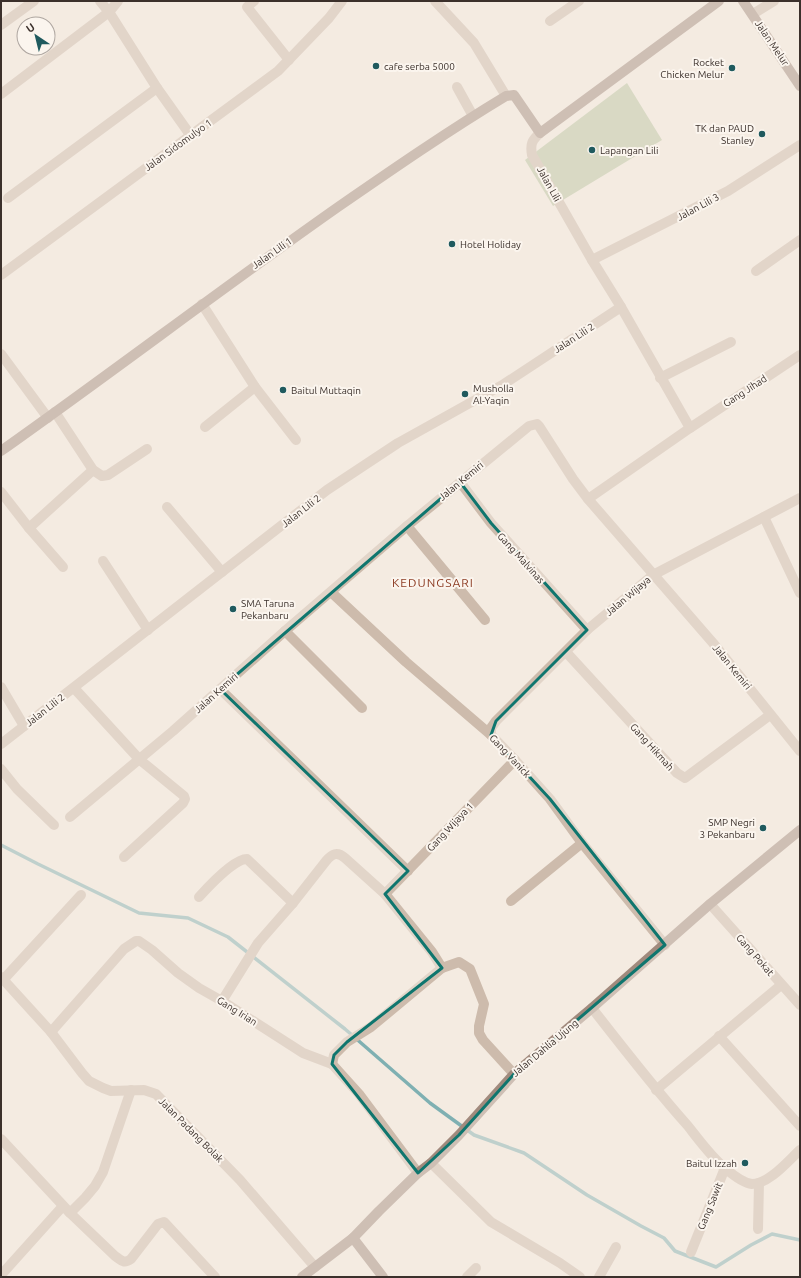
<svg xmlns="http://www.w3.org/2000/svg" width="801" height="1278" font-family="Ubuntu,sans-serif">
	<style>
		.green { fill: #b8c4a0 }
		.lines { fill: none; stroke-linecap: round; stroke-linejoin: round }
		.stream { stroke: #7fb0b2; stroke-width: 3.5 }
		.street { stroke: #cdbbac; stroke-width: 10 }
		.secondary { stroke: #a18a7d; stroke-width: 10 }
		.marked { fill: none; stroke: #0f766e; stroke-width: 3; stroke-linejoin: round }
		.poi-dot { fill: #1f5a5e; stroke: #fbf5ee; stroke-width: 1.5 }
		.labels { text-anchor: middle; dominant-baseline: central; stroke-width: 4; stroke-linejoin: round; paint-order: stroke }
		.street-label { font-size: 10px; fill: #3b302b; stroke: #fbf5ee }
		.poi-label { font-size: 10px; fill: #3b302b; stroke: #fbf5ee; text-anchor: start }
		.quarter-label { font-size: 12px; letter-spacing: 1px; fill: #8c3b22; stroke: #fbf5ee }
	</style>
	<rect width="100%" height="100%" fill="#f4ebe1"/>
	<polygon class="green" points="627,83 662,140 553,206 525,160"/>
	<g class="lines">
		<polyline class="stream" points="1,845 38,864 139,913 188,918 228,937 345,1029 430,1103 474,1135 524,1153 587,1195 641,1226 664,1238 675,1251 716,1267 751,1245 772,1234 800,1240"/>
		<g class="street">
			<polyline points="100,1 109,12 157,88 191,136"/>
			<polyline points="254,1 247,7 289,60"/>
			<polyline points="435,1 474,43 506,96"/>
			<polyline points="753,14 774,1"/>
			<polyline points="550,21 579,1"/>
			<polyline points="1,25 34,1"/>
			<polyline points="457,87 473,116"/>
			<polyline points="1,94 109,12 118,1"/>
			<path d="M540,133c-8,7 -10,11 -8,22l60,105 29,47 69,121"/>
			<polyline points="8,198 157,88"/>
			<polyline points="592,260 728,191 800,145"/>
			<polyline points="756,271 800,240"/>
			<polyline points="1,275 278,71 329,18 342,1"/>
			<polyline points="202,304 255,387 296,440"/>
			<polyline points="1,354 48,418"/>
			<polyline points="660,378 731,342"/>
			<polyline points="55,412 93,470 102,476 108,475 147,449"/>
			<polyline points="205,427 255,387"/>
			<polyline points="460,482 491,523 587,630"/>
			<polyline points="1,492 29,528 93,470"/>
			<polyline points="588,499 690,428 800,355"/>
			<polyline points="167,507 222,572"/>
			<polyline points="764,517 800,593"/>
			<polyline points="407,526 485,620"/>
			<polyline points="29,528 63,567"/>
			<polyline points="103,561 148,630"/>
			<polyline points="331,592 406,662 491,735 515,760 550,799 582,843 665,945"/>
			<polyline points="285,631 362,708"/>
			<polyline points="566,652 677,773 685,778 770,715"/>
			<polyline points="1,687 24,726"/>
			<polyline points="74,688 140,760 184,796 185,799 183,803 124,857"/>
			<polyline points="220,689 408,871"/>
			<polyline points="491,735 491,728 496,721 587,630 653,575 800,498"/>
			<polyline points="1,744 327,490 398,443 504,384 621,307"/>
			<polyline points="1,769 17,789 54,825"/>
			<polyline points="70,817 173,731 285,631 407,526 529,426 537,424 539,426 573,479 588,499 713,643 800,751"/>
			<polyline points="385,894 515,760"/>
			<path d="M199,897c9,-10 35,-38 48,-38l46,44"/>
			<polyline points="511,901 582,843"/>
			<polyline points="710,904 800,1005"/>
			<polyline points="1,977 51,1032 82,1073 89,1081 103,1088 111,1091 144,1090 156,1094 240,1180 315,1267"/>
			<polyline points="3,980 81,895"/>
			<path d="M222,1001l36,-58 35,-40 33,-42c6,-7 11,-10 19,-3l40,36 47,58 10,16"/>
			<path d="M592,1008c31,40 62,80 96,118 11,14 24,32 38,43 7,6 17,14 26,15 17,0 36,-23 48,-34"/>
			<polyline points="51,1032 124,949 136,941 139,941 152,950 178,973 199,988 222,1001 303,1053 332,1064 359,1094 418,1173"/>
			<polyline points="719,1036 800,1126"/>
			<polyline points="332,1064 334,1055 347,1042 371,1027 442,968 459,962 470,969 484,1004 479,1026 479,1033 483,1040 514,1074"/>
			<polyline points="656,1090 781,985"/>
			<path d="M1,1139l69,74 45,43c7,5 9,8 16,3l27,-35 6,-2 51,55"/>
			<polyline points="431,1163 491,1222 560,1263 580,1277"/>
			<polyline points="70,1213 85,1198 95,1186 103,1172 131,1090"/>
			<polyline points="758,1229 759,1183"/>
			<polyline points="691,1252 725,1168"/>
			<polyline points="1,1275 63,1206"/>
			<polyline points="467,1277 476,1268"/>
			<polyline points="599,1277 616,1247"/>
		</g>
		<g class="secondary">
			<polyline points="743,1 800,86"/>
			<path d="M1,451c113,-80 223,-164 337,-244 55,-38 110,-76 168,-111l8,-1 26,38 179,-132"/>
			<polyline points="353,1238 383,1277"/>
			<polyline points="302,1277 353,1238 379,1211 418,1173 431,1163 459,1135 514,1074 592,1008 710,904 800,830"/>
		</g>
	</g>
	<path d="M0 0H801V1278H0ZM460,482l31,41 96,107 -91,91 -5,14 59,64 115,146 -151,129 -55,61 -41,38 -86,-109 2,-9 13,-13 95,-74 -57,-74 23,-23 -188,-182z" fill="#f4ebe1" fill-opacity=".55" fill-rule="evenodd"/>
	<path class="marked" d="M460,482l31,41 96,107 -91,91 -5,14 59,64 115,146 -151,129 -55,61 -41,38 -86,-109 2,-9 13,-13 95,-74 -57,-74 23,-23 -188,-182z"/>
	<g class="poi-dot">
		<circle cx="376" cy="66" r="4"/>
		<circle cx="732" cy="68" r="4"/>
		<circle cx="762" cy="134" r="4"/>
		<circle cx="592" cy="150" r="4"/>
		<circle cx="452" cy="244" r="4"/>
		<circle cx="283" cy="390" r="4"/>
		<circle cx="465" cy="394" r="4"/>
		<circle cx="233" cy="609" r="4"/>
		<circle cx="763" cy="828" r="4"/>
		<circle cx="745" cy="1163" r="4"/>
	</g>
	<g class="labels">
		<g class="street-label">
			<text transform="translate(772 43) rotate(56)">Jalan Melur</text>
			<text transform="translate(178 145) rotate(-36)">Jalan Sidomulyo 1</text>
			<text transform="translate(549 184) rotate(61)">Jalan Lili</text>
			<text transform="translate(698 207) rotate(-28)">Jalan Lili 3</text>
			<text transform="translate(272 253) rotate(-35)">Jalan Lili 1</text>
			<text transform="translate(574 338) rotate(-33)">Jalan Lili 2</text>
			<text transform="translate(745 391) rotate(-33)">Gang Jihad</text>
			<text transform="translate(461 481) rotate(-40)">Jalan Kemiri</text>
			<text transform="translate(301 511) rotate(-38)">Jalan Lili 2</text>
			<text transform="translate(521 558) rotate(48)">Gang Malvinas</text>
			<text transform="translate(628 596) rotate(-40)">Jalan Wijaya</text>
			<text transform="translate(732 667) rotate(51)">Jalan Kemiri</text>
			<text transform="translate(216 693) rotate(-42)">Jalan Kemiri</text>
			<text transform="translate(45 710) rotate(-38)">Jalan Lili 2</text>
			<text transform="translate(652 747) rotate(48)">Gang Hikmah</text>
			<text transform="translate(510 756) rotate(47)">Gang Vanick</text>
			<text transform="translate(450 827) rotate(-47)">Gang Wijaya 1</text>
			<text transform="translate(755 955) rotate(49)">Gang Pokat</text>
			<text transform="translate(237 1011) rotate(32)">Gang Irian</text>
			<text transform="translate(545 1048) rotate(-40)">Jalan Dahlia Ujung</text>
			<text transform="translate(191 1130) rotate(45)">Jalan Padang Bolak</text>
			<text transform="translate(710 1206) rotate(-68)">Gang Sawit</text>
		</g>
		<g class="poi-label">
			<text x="724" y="62" text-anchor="end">Rocket<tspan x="724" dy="12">Chicken Melur</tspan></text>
			<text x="384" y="66">cafe serba 5000</text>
			<text x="754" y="128" text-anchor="end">TK dan PAUD<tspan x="754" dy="12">Stanley</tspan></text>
			<text x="600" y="150">Lapangan Lili</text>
			<text x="460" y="244">Hotel Holiday</text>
			<text x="473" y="388">Musholla<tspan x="473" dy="12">Al-Yaqin</tspan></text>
			<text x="291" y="390">Baitul Muttaqin</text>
			<text x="241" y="603">SMA Taruna<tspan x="241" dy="12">Pekanbaru</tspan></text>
			<text x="755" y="822" text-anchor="end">SMP Negri<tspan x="755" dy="12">3 Pekanbaru</tspan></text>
			<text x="737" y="1163" text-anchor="end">Baitul Izzah</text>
		</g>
		<g class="quarter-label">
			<text x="433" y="582">KEDUNGSARI</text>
		</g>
	</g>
	<rect width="801" height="1278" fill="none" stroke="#3b302b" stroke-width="4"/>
	<g transform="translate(36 36) rotate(325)"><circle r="19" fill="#fbf5ee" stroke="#aea6a0"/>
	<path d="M0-3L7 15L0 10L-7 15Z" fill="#1f5a5e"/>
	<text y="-6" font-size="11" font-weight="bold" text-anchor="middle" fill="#3b302b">U</text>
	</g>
</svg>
